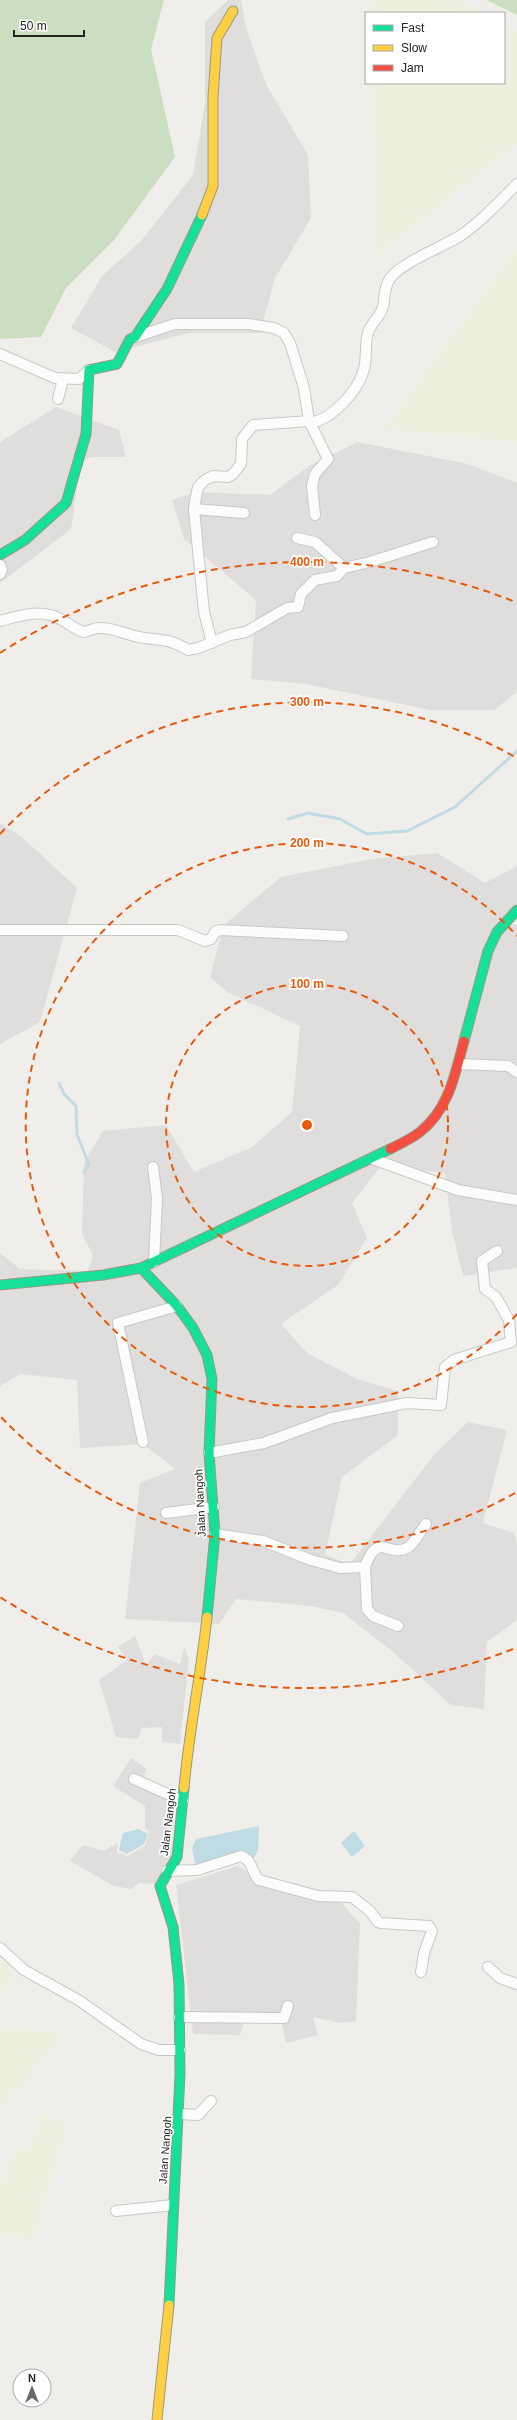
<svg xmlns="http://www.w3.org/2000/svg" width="517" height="2420" font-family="Arial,sans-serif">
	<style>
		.residential { fill: #dfdedc }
		.farmland { fill: #efefdf }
		.forest { fill: #cbdec1 }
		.water { fill: #bfdbe3 }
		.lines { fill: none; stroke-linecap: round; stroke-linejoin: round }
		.stream { stroke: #bfdbe3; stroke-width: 3 }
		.street-casing { stroke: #c9c8c7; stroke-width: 12 }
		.fast-casing { stroke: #999a82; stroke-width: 11 }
		.slow-casing { stroke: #999a82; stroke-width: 11 }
		.jam-casing { stroke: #999a82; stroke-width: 11 }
		.street { stroke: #fdfcfc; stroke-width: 10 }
		.fast { stroke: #16e098; stroke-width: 9 }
		.slow { stroke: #ffcf43; stroke-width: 9 }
		.jam { stroke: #f24e42; stroke-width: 9 }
		.ring { fill: none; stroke: #e8590c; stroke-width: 2; stroke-dasharray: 7 5 }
		.labels { text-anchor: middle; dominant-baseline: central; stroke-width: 3.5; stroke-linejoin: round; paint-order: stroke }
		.street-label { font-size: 11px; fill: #222; stroke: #fff }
		.centre { fill: #e8590c; stroke: #fff; stroke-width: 2 }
		.ring-label { font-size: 12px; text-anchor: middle; font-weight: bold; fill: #e8590c; stroke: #fff; stroke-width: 3.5; stroke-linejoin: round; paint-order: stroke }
	</style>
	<rect width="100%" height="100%" fill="#f0eeeb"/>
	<g class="residential">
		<polygon points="228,0 241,0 246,28 266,84 308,155 311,218 275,278 260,333 189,333 115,352 71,328 102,276 142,240 193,175 205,103 205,22"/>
		<polygon points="56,407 119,430 126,457 91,457 81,462 71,529 0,583 0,442"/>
		<polygon points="357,442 468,464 517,483 517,692 494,710 430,710 306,684 251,679 256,600 184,539 172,500 197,492 270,495 309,466"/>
		<polygon points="0,823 23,838 77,888 40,1022 0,1044"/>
		<polygon points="437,853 485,883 517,866 517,906 504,922 517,925 517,1268 463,1276 452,1231 445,1173 381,1166 352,1203 367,1238 338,1285 281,1324 307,1353 357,1379 398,1391 398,1435 342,1477 325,1555 350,1564 433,1456 468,1422 507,1430 483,1523 514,1533 517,1544 517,1620 487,1642 484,1709 451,1705 392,1651 343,1613 311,1606 236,1599 219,1624 125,1619 140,1483 175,1469 143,1444 80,1448 77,1380 20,1374 0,1386 0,1253 20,1269 88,1271 93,1255 82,1234 84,1162 103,1131 166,1125 194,1172 252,1147 292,1112 300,1026 227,992 210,977 224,925 281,877 372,859"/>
		<polygon points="135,1636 146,1665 155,1654 180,1664 184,1647 189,1658 180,1744 162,1742 162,1727 142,1728 138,1739 116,1737 99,1680 127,1660 118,1647"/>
		<polygon points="131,1758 147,1769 141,1782 175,1797 171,1862 154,1884 139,1883 131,1889 114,1886 70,1861 83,1845 104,1851 117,1843 117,1853 128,1856 145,1846 149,1832 145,1828 145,1806 113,1786"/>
		<polygon points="238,1866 279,1891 340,1901 360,1924 356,2021 340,2023 313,2017 318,2035 286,2043 281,2019 246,2016 240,2035 193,2034 176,1885"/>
	</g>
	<g class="farmland">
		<polygon points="372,0 458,0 483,13 372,13"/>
		<polygon points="504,24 517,31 517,144 375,257 373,83 504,83"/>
		<polygon points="517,247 517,442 384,429"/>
		<polygon points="0,1953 12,1964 9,1968 16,1972 0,1996"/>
		<polygon points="0,2027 63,2034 0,2108"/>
		<polygon points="41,2114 68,2124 33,2241 0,2233 0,2184 17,2148 31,2146"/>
	</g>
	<g class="forest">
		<polygon points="0,0 164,0 151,49 175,157 114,240 66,288 41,337 0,339"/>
		<polygon points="486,0 517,0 517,15"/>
	</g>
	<g class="water">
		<polygon points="259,1826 258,1850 253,1860 195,1864 192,1848 196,1839"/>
		<polygon points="138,1829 148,1834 144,1844 127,1854 119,1850 123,1833"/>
		<polygon points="354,1831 365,1846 352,1857 341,1843"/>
	</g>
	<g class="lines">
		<g class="stream">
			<polyline points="288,819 308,813 340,819 367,834 407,831 455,807 517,751"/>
			<polyline points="59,1083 64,1094 76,1106 77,1135 89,1164 84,1172"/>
		</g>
		<defs>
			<g id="street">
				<polyline points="135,337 175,324 249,324 274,328 284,333 290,343 304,388 309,421 328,459 315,474 312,486 315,515"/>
				<polyline points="0,354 55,378 79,379 89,370"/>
				<polyline points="58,399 63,379"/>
				<path d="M310,423c21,-3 47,-31 53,-51 5,-12 1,-27 5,-39 3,-10 12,-16 15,-26 2,-9 1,-19 6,-27 11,-18 55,-33 74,-46 20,-14 37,-33 54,-50"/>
				<polyline points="194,509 244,513"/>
				<polyline points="297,538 315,542 344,568"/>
				<polyline points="0,565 2,570 0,574"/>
				<path d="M0,621c19,-5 41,-13 60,-2 9,4 15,11 24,13 5,-1 10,-4 15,-4 15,-1 31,9 46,10 17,2 28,2 43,12l10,-2 32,-13 16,-3 41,-24 11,-1 3,-13 14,-14 22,-4 7,-8 26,-6 63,-20"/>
				<polyline points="212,643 204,612 194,509 196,497 198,487 205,480 213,476 228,477 233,474 241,464 242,439 253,425 309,421"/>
				<polyline points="0,930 178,930 205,941 211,939 215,932 220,930 343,936"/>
				<polyline points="459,1064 508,1066 517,1072"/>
				<polyline points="373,1159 458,1190 517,1200"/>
				<polyline points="153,1167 157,1198 154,1262"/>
				<polyline points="143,1442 118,1323 177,1306"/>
				<polyline points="209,1453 264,1443 332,1418 407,1403 441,1405 445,1367 454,1360 511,1342 509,1320 496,1297 485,1289 482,1261 497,1251"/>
				<polyline points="166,1513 214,1507"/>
				<path d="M215,1534l48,7 48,19 29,8 25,-1c13,-37 23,-9 42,-19 7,-3 14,-18 19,-24"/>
				<polyline points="365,1567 367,1609 373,1616 398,1626"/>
				<polyline points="134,1779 183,1801"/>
				<path d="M167,1871l30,-1 44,-14c13,5 10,17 18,24l59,16 34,1 18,14 8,11 3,1 48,3 3,5 -8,22 -3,19"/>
				<polyline points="0,1948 24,1970 80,2001 141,2044 159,2050 180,2050"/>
				<polyline points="488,1967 500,1978 517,1984"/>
				<polyline points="179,2017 284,2018 288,2006"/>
				<polyline points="180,2114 198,2115 211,2101"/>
				<polyline points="116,2211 173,2205"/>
			</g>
			<g id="fast">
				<polyline points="0,555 25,540 66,503 86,434 89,370 117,364 130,339 135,337 167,289 202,215"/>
				<polyline points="464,1041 488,951 497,932 517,910"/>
				<polyline points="141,1268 177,1306 193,1328 207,1355 212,1379 209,1453 215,1534 207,1617"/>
				<polyline points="0,1285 103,1275 141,1268 390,1149"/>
				<polyline points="169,2305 180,2074 179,1984 173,1927 160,1886 177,1857 184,1788"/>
			</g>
			<g id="slow">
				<polyline points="202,215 213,186 213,97 217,38 233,11"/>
				<path d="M184,1788c5,-58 17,-114 23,-171"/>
				<polyline points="157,2420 169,2305"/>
			</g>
			<path id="jam" d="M390,1149c10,-5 21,-10 30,-17 29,-23 35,-58 44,-91"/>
		</defs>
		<use href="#street" class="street-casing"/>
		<use href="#fast" class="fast-casing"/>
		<use href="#slow" class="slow-casing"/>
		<use href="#jam" class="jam-casing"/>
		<use href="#street" class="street"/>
		<use href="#fast" class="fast"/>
		<use href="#slow" class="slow"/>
		<use href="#jam" class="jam"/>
	</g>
	<g class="ring">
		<circle cx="307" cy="1125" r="141"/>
		<path d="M517 1314A282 282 0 1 1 517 936"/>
		<path d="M515 1493A423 423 0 0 1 0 1416M0 834A423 423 0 0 1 515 757"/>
		<path d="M513 1649A563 563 0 0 1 0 1597M0 653A563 563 0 0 1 513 601"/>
	</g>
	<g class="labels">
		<g class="street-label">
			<text transform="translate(200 1503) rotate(-93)">Jalan Nangoh</text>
			<text transform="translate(168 1822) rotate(-83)">Jalan Nangoh</text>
			<text transform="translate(165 2150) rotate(-86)">Jalan Nangoh</text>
		</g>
	</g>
	<circle cx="307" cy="1125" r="6" class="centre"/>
	<g class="ring-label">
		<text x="307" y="566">400 m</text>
		<text x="307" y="706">300 m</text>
		<text x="307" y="847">200 m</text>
		<text x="307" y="988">100 m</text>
	</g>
	<rect x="365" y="12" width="140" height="72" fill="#ffffff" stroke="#a7a7a7"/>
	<rect x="373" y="25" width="20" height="6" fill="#16e098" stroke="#a7a7a7"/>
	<text x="401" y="32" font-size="12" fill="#222222">Fast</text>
	<rect x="373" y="45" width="20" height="6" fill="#ffcf43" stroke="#a7a7a7"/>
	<text x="401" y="52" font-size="12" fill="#222222">Slow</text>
	<rect x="373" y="65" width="20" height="6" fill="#f24e42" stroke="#a7a7a7"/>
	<text x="401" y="72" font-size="12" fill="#222222">Jam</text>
	<g transform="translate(32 2388)"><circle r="19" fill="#ffffff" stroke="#a7a7a7"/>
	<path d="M0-3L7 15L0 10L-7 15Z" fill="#6a6968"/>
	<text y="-6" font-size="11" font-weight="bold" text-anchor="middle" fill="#222222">N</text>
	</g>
	<path d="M14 30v6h70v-6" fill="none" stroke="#222222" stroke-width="2"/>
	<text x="20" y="30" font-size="12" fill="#222222" stroke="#ffffff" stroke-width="3" paint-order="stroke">50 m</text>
</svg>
